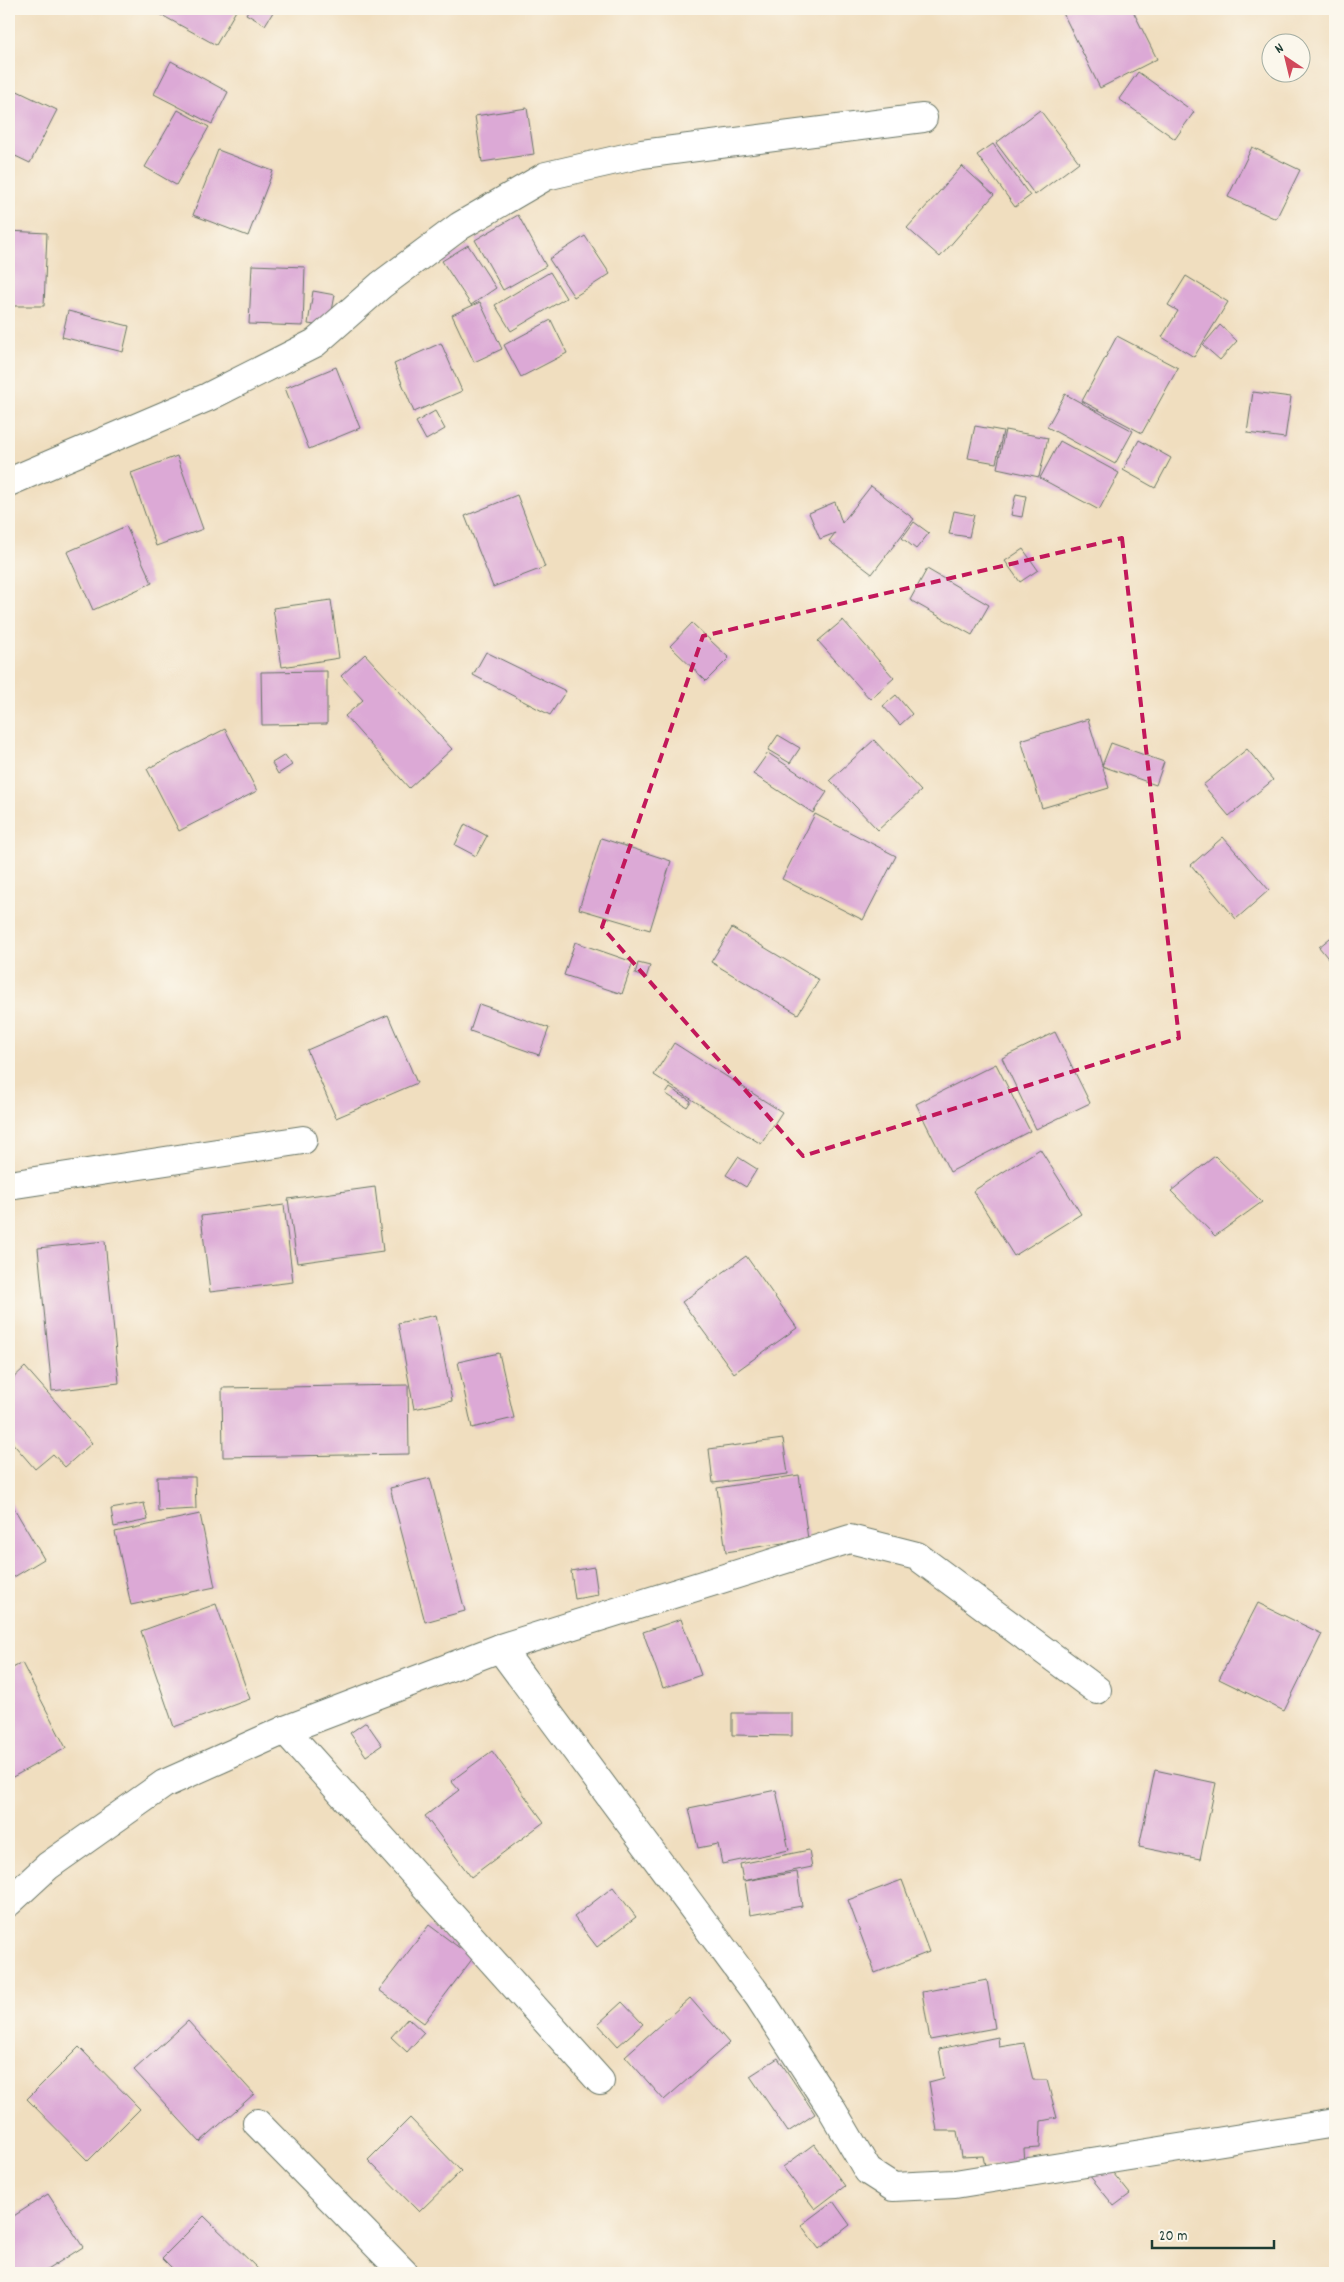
<svg xmlns="http://www.w3.org/2000/svg" width="1344" height="2282" font-family="Dekko,sans-serif">
	<style>
		.building { fill: #dca9d6 }
		.lines { fill: none; stroke-linecap: round; stroke-linejoin: round }
		.minor-casing { stroke: #687565; stroke-width: 30 }
		.minor { stroke: #fff; stroke-width: 28 }
		.marked { fill: none; stroke: #c2185b; stroke-width: 4; stroke-dasharray: 10 6; stroke-linejoin: round }
	</style>
	<rect width="100%" height="100%" fill="#fbf7ec"/>
	<filter id="ink" filterUnits="userSpaceOnUse"><feTurbulence type="fractalNoise" baseFrequency=".02" numOctaves="2"/><feDisplacementMap in="SourceGraphic" scale="10" xChannelSelector="R" yChannelSelector="G"/><feConvolveMatrix kernelMatrix="1 2 1 2 8 2 1 2 1" color-interpolation-filters="sRGB"/></filter>
	<filter id="wash" filterUnits="userSpaceOnUse"><feTurbulence type="fractalNoise" baseFrequency=".0096" numOctaves="4" result="noise"/><feDisplacementMap in="SourceGraphic" scale="20" xChannelSelector="R" yChannelSelector="G"/><feGaussianBlur stdDeviation="1.12" result="paint"/><feColorMatrix in="noise" values="0 0 0 0 0 0 0 0 0 0 0 0 0 0 0 0 0 1.4 0 .05"/><feComposite in="paint" operator="in"/></filter>
	<g filter="url(#wash)">
		<rect width="100%" height="100%" fill="#f0debf"/>
		<g id="blocks">
			<g class="building">
				<polygon points="160,9 237,9 216,45 158,13"/>
				<polygon points="249,9 275,9 265,25 246,14"/>
				<polygon points="1067,9 1132,9 1157,59 1100,88 1062,11"/>
				<polygon points="171,61 228,92 212,124 154,94"/>
				<polygon points="1138,72 1194,112 1175,139 1119,99"/>
				<polygon points="9,87 57,110 30,163 9,153"/>
				<polygon points="527,108 534,154 482,162 475,116"/>
				<polygon points="178,110 209,127 176,185 145,167"/>
				<polygon points="1040,110 1079,162 1035,195 996,143"/>
				<polygon points="993,144 1030,196 1015,207 977,155"/>
				<polygon points="1252,147 1300,170 1276,219 1228,197"/>
				<polygon points="218,150 273,171 248,236 193,215"/>
				<polygon points="962,166 994,195 940,257 907,228"/>
				<polygon points="518,215 546,266 503,290 475,240"/>
				<polygon points="9,231 47,233 44,306 9,306"/>
				<polygon points="585,236 610,274 574,297 549,259"/>
				<polygon points="468,245 496,288 471,305 442,261"/>
				<polygon points="252,265 305,267 303,326 249,324"/>
				<polygon points="550,272 566,298 511,331 495,305"/>
				<polygon points="1186,276 1228,302 1194,357 1162,337 1178,311 1168,305"/>
				<polygon points="313,291 335,295 329,327 308,324"/>
				<polygon points="480,302 502,349 474,362 452,315"/>
				<polygon points="68,311 129,326 123,352 62,337"/>
				<polygon points="551,320 567,353 521,377 504,345"/>
				<polygon points="1220,325 1237,341 1220,360 1203,345"/>
				<polygon points="1117,336 1178,368 1142,433 1082,401"/>
				<polygon points="441,343 462,391 414,412 394,364"/>
				<polygon points="336,367 360,428 309,449 285,388"/>
				<polygon points="1253,392 1291,397 1285,438 1247,433"/>
				<polygon points="1065,394 1133,431 1115,464 1047,427"/>
				<polygon points="435,411 445,429 426,440 416,422"/>
				<polygon points="975,426 1003,431 996,463 968,458"/>
				<polygon points="1005,430 1048,438 1039,477 997,468"/>
				<polygon points="1139,440 1171,458 1155,488 1123,470"/>
				<polygon points="1060,441 1119,473 1099,510 1040,478"/>
				<polygon points="177,456 203,529 156,546 131,473"/>
				<polygon points="871,486 914,519 872,574 829,541 835,533 820,539 809,513 835,502 842,523"/>
				<polygon points="1016,494 1026,496 1022,517 1011,515"/>
				<polygon points="517,495 545,567 493,587 465,516"/>
				<polygon points="954,511 974,515 969,537 949,534"/>
				<polygon points="914,522 929,533 916,549 902,538"/>
				<polygon points="126,526 152,583 93,610 67,552"/>
				<polygon points="1023,549 1038,570 1020,582 1005,561"/>
				<polygon points="927,569 989,605 972,635 910,600"/>
				<polygon points="331,600 339,658 282,667 273,608"/>
				<polygon points="843,620 894,678 870,699 818,641"/>
				<polygon points="692,623 729,658 706,681 670,646"/>
				<polygon points="486,652 566,691 550,715 473,675"/>
				<polygon points="365,654 452,749 409,788 345,716 363,700 341,676"/>
				<polygon points="327,671 327,724 262,725 261,672"/>
				<polygon points="896,695 912,714 900,725 883,706"/>
				<polygon points="1088,719 1109,788 1042,808 1021,740"/>
				<polygon points="225,729 257,791 179,831 147,769"/>
				<polygon points="778,735 800,748 790,763 768,750"/>
				<polygon points="874,740 921,791 878,830 830,780"/>
				<polygon points="1111,743 1164,762 1156,785 1102,766"/>
				<polygon points="1247,749 1273,780 1229,816 1203,785"/>
				<polygon points="768,753 827,792 813,813 753,774"/>
				<polygon points="285,755 292,765 278,774 272,763"/>
				<polygon points="815,814 896,856 863,920 782,879"/>
				<polygon points="465,824 487,836 476,856 455,845"/>
				<polygon points="1223,837 1269,890 1236,919 1191,865"/>
				<polygon points="601,838 671,861 650,930 579,909"/>
				<polygon points="732,928 819,980 798,1014 711,962"/>
				<polygon points="1335,934 1335,967 1319,947"/>
				<polygon points="575,942 633,962 622,994 564,975"/>
				<polygon points="638,963 650,966 646,978 635,974"/>
				<polygon points="479,1004 549,1028 539,1055 470,1031"/>
				<polygon points="388,1015 417,1083 336,1118 307,1050"/>
				<polygon points="1055,1032 1090,1103 1036,1129 1002,1058"/>
				<polygon points="674,1043 782,1112 761,1144 654,1075"/>
				<polygon points="996,1064 1030,1131 950,1172 916,1104"/>
				<polygon points="670,1088 691,1101 687,1107 666,1094"/>
				<polygon points="1040,1149 1081,1214 1014,1256 973,1191"/>
				<polygon points="1215,1156 1262,1202 1215,1236 1171,1191"/>
				<polygon points="738,1157 757,1169 746,1187 726,1175"/>
				<polygon points="375,1187 383,1251 297,1263 288,1199"/>
				<polygon points="284,1205 293,1282 210,1292 201,1216"/>
				<polygon points="105,1241 119,1383 52,1391 38,1248"/>
				<polygon points="746,1256 797,1328 734,1373 682,1302"/>
				<polygon points="436,1315 452,1401 414,1409 398,1323"/>
				<polygon points="499,1353 514,1418 472,1428 458,1362"/>
				<polygon points="25,1367 92,1443 65,1467 53,1454 35,1469 9,1439 9,1382"/>
				<polygon points="408,1385 409,1454 223,1457 222,1388"/>
				<polygon points="783,1439 788,1474 713,1483 709,1449"/>
				<polygon points="799,1475 808,1539 726,1552 717,1488"/>
				<polygon points="157,1477 195,1477 196,1509 158,1511"/>
				<polygon points="430,1478 465,1611 425,1622 390,1488"/>
				<polygon points="11,1503 44,1559 9,1580 9,1504"/>
				<polygon points="144,1503 148,1520 114,1527 111,1509"/>
				<polygon points="200,1514 215,1587 131,1605 115,1532"/>
				<polygon points="594,1567 598,1595 575,1599 571,1571"/>
				<polygon points="1258,1603 1322,1634 1284,1711 1219,1679"/>
				<polygon points="216,1604 250,1699 174,1727 141,1631"/>
				<polygon points="681,1619 701,1675 663,1688 643,1632"/>
				<polygon points="22,1663 66,1748 9,1779 9,1670"/>
				<polygon points="732,1713 792,1713 792,1736 732,1735"/>
				<polygon points="366,1722 382,1745 366,1756 350,1733"/>
				<polygon points="492,1751 544,1822 471,1877 425,1816 459,1790 451,1781"/>
				<polygon points="1155,1770 1216,1783 1200,1859 1139,1847"/>
				<polygon points="776,1790 789,1850 722,1864 718,1844 698,1848 689,1808"/>
				<polygon points="809,1850 812,1867 743,1881 740,1864"/>
				<polygon points="797,1872 802,1906 750,1915 745,1881"/>
				<polygon points="902,1880 929,1952 875,1973 848,1900"/>
				<polygon points="613,1887 636,1917 597,1947 574,1917"/>
				<polygon points="429,1925 473,1958 424,2023 379,1990"/>
				<polygon points="987,1980 995,2028 930,2040 922,1992"/>
				<polygon points="690,1998 729,2043 664,2100 625,2056"/>
				<polygon points="622,2002 643,2024 618,2046 598,2024"/>
				<polygon points="408,2018 424,2033 407,2052 391,2037"/>
				<polygon points="188,2021 254,2094 200,2142 134,2070"/>
				<polygon points="998,2037 999,2047 1024,2043 1033,2080 1047,2080 1057,2118 1041,2121 1040,2148 1024,2149 1025,2164 985,2166 983,2156 961,2157 957,2131 937,2131 929,2082 944,2078 939,2049"/>
				<polygon points="79,2047 140,2109 88,2161 27,2099"/>
				<polygon points="778,2058 815,2114 788,2132 750,2076"/>
				<polygon points="410,2118 461,2171 419,2212 368,2160"/>
				<polygon points="814,2144 845,2186 815,2209 783,2167"/>
				<polygon points="1105,2163 1130,2194 1114,2206 1089,2175"/>
				<polygon points="48,2194 83,2247 42,2273 16,2273 9,2262 9,2219"/>
				<polygon points="833,2201 850,2225 819,2249 801,2225"/>
				<polygon points="204,2216 262,2273 177,2273 162,2258"/>
			</g>
		</g>
	</g>
	<g filter="url(#ink)">
		<use href="#blocks" fill-opacity="0" stroke="#687565" stroke-width="1"/>
		<g class="lines">
			<defs>
				<g id="minor">
					<polyline points="9,482 208,397 315,343 381,285 460,226 546,176 642,154 923,118"/>
					<polyline points="9,1185 303,1140"/>
					<polyline points="500,1648 759,1997 831,2108 868,2171 893,2187 955,2184 1335,2123"/>
					<polyline points="285,1730 600,2081"/>
					<polyline points="9,1902 48,1866 164,1784 285,1730 500,1648 850,1539 917,1556 1097,1690"/>
					<polyline points="257,2123 404,2273"/>
				</g>
			</defs>
			<use href="#minor" class="minor-casing"/>
			<use href="#minor" class="minor"/>
		</g>
	</g>
	<path class="marked" d="M1122,538l57,500 -376,118 -201,-229 101,-291z"/>
	<rect width="1344" height="2282" fill="none" stroke="#fbf7ec" stroke-width="30"/>
	<g transform="translate(1286 58) rotate(325)"><circle r="24" fill="#fbf7ec" stroke="#a3ada2"/>
	<path d="M0-4L9 19L0 12L-9 19Z" fill="#d1495b"/>
	<text y="-8" font-size="14" font-weight="bold" text-anchor="middle" fill="#1f3d34">N</text>
	</g>
	<path d="M1152 2240v8h122v-8" fill="none" stroke="#1f3d34" stroke-width="2.5"/>
	<text x="1159" y="2240" font-size="15" fill="#1f3d34" stroke="#fbf7ec" stroke-width="4" paint-order="stroke">20 m</text>
</svg>
